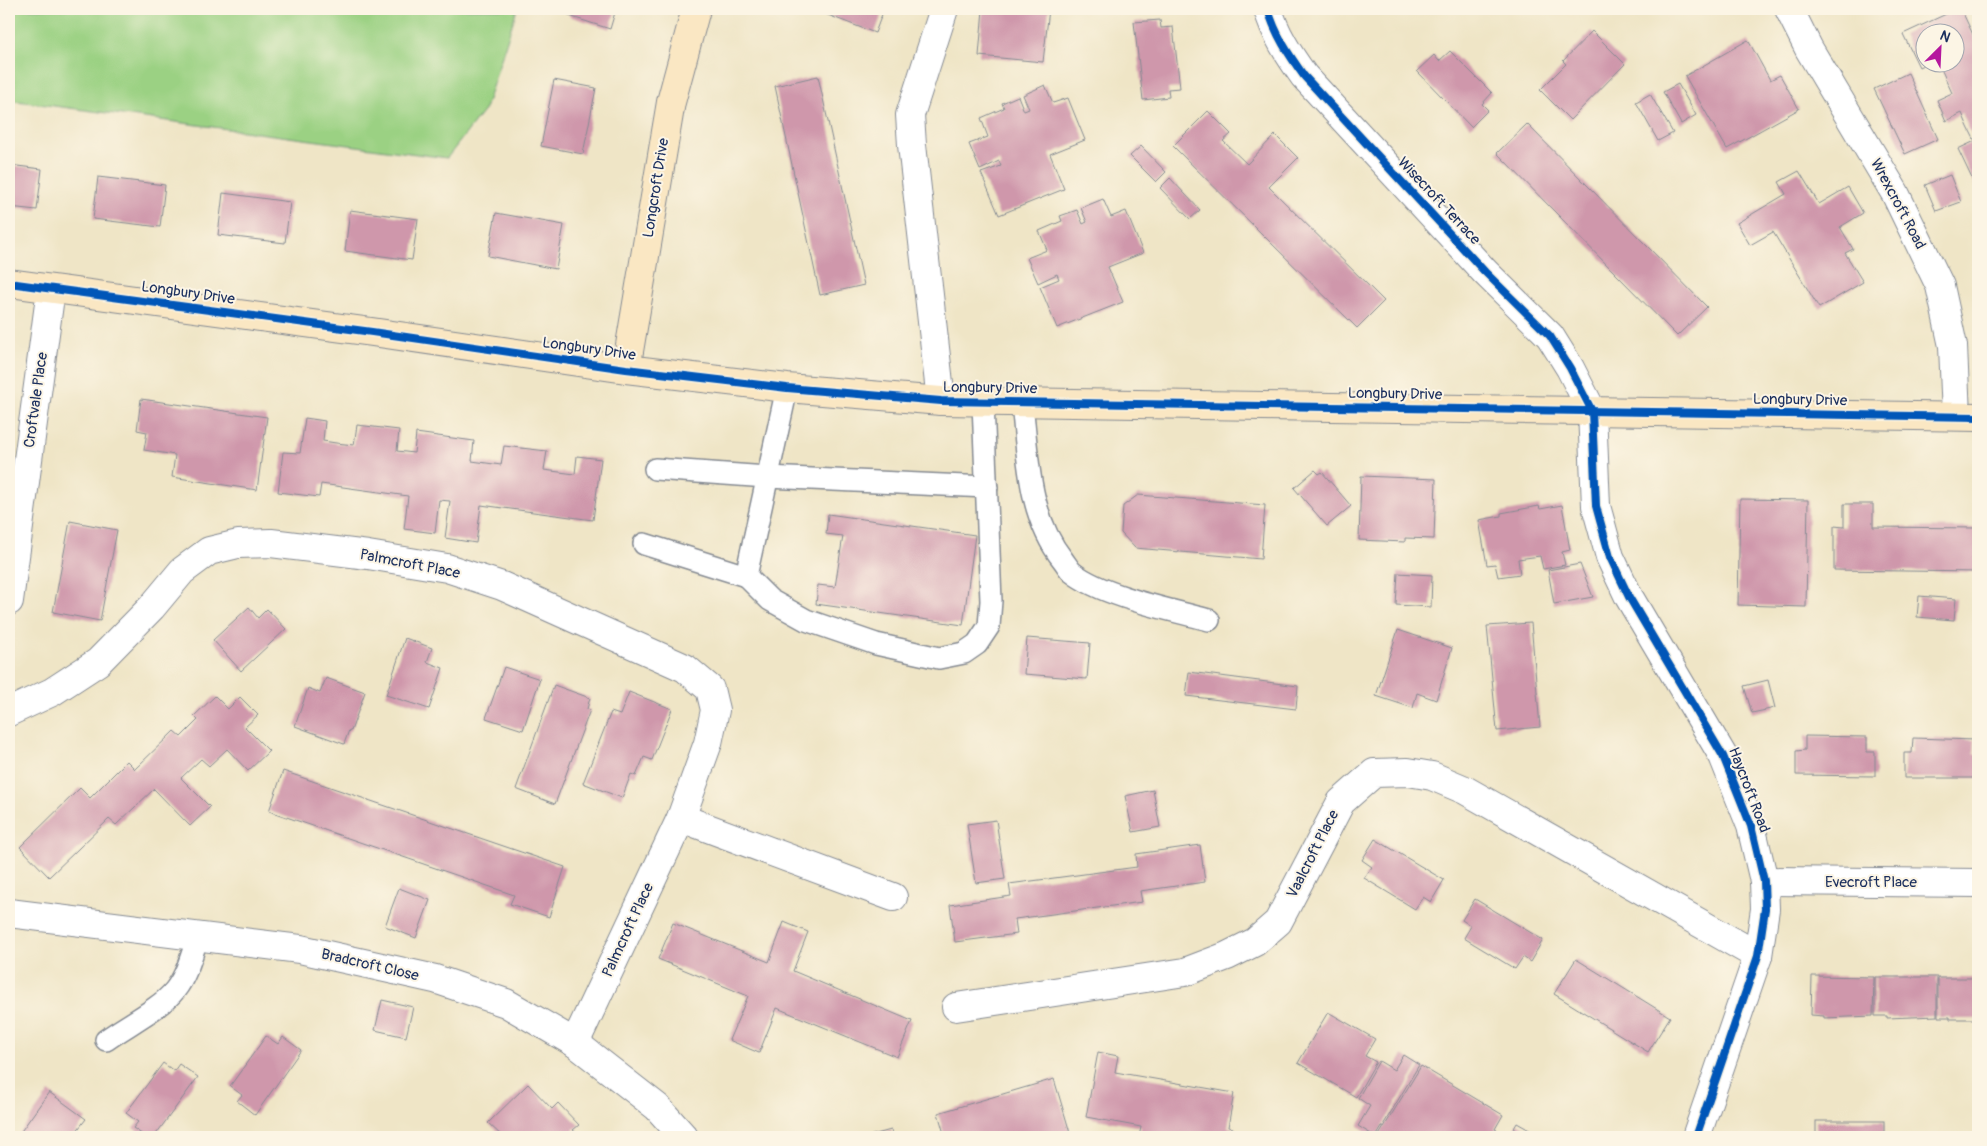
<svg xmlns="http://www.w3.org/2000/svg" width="1987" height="1146" font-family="Pangolin,sans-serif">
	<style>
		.green { fill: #9bd183; stroke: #5b8070 }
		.building { fill: #cf97ab }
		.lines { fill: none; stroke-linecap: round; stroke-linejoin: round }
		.lane-casing { stroke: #858a92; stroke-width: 24 }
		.street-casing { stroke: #858a92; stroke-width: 30 }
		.secondary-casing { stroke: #858a92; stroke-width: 30 }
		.lane { stroke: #fff; stroke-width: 21 }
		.street { stroke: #fff; stroke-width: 28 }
		.secondary { stroke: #fae7c3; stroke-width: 28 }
		.cycleway-casing { stroke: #fcf5e5; stroke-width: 11 }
		.cycleway { stroke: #0057b8; stroke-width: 8 }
		.labels { text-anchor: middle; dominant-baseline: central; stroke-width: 4; stroke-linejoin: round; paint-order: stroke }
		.street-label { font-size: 15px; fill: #1b2f5e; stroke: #fcf5e5 }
	</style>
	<rect width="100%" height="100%" fill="#fcf5e5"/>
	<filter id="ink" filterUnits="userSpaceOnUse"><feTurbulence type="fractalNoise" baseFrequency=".02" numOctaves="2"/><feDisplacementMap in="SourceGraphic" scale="10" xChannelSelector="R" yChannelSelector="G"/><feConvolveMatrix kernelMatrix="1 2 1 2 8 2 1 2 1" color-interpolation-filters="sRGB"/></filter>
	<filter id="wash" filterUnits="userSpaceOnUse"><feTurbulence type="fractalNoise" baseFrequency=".0096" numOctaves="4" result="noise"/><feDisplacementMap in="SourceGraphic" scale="20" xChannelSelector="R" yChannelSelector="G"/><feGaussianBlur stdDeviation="1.12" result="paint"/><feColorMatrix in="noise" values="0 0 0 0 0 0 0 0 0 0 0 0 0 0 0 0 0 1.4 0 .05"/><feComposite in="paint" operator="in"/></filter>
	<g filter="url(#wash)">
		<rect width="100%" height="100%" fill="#efe5c6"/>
		<polygon class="green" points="9,9 517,9 485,109 447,158 9,100"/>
		<g id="blocks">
			<g class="building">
				<polygon points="571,9 616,9 610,29 569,16"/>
				<polygon points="812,9 884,9 875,33"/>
				<polygon points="983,9 1049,9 1043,62 979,56"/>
				<polygon points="1957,9 1961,9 1976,41 1978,40 1978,186 1976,187 1958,149 1975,141 1968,127 1962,113 1946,121 1937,100 1952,93 1938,62 1954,62 1954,32 1924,32 1924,62 1929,62 1919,67 1903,34"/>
				<polygon points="1160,20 1161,28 1173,27 1180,88 1168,89 1169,97 1143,100 1134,22"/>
				<polygon points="1592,31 1625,64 1570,120 1540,90 1566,64 1563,61"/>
				<polygon points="1748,40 1770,80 1780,75 1799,109 1727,149 1685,76"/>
				<polygon points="1450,51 1492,93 1482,104 1488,110 1471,127 1417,71 1434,55 1439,61"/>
				<polygon points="1908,73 1938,139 1905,154 1874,89"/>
				<polygon points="818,76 864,285 820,295 775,86"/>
				<polygon points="554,80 596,88 583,154 541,146"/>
				<polygon points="1678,84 1696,115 1681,124 1663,92"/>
				<polygon points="1045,85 1053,103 1068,98 1085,140 1050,154 1064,189 999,215 981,173 1001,166 999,161 980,170 969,144 988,137 981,118 1004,108 1002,103 1018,96 1024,111 1029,109 1023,95"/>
				<polygon points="1650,94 1673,133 1658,141 1636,102"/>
				<polygon points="1208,111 1231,134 1223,141 1247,164 1275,135 1298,158 1269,187 1384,301 1357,328 1173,146"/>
				<polygon points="1527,124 1707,307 1677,336 1497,153"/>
				<polygon points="1141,146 1166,172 1156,182 1130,156"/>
				<polygon points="9,165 42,169 37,210 9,207"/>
				<polygon points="1799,171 1819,204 1848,187 1863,213 1840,227 1853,249 1845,253 1863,282 1819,308 1773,232 1750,245 1737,223 1786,194 1779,182"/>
				<polygon points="1950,175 1961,202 1936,211 1925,185"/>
				<polygon points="98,177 165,185 160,227 93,219"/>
				<polygon points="1170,178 1200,210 1190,219 1160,188"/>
				<polygon points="223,193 290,202 285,243 218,235"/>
				<polygon points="1103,199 1111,217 1126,211 1143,253 1108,267 1123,302 1057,328 1040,287 1059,279 1057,274 1038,283 1027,258 1047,250 1039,231 1062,221 1060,216 1077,210 1083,224 1087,222 1081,208"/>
				<polygon points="350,210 418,219 412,260 345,251"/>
				<polygon points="496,213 564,225 556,269 488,256"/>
				<polygon points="141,399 267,417 257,490 172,477 175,455 144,450 147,432 137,430"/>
				<polygon points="305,418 325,421 323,441 336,443 354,445 357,425 399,430 397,451 414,453 416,433 474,441 472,461 501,465 504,446 547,451 544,470 575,474 577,456 601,459 593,520 481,505 476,543 445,538 450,501 439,500 435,533 404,529 408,496 321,484 319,497 278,492 283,452 300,453"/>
				<polygon points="1315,470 1319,474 1322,472 1351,506 1327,526 1294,488"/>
				<polygon points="1361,476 1436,479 1434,539 1405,538 1405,542 1359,540"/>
				<polygon points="1138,495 1265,505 1261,559 1135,548 1121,533 1123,506"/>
				<polygon points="1740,499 1808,500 1806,607 1738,605"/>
				<polygon points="1844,504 1873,504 1873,527 1978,528 1978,572 1834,570 1834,526 1844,527"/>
				<polygon points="1562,505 1570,550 1562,552 1565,565 1543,569 1540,556 1518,559 1520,574 1498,577 1495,564 1487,565 1479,520 1501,516 1501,513 1539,506 1540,509"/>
				<polygon points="828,514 975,535 963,625 816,604 818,585 835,587 843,536 826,534"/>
				<polygon points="70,521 117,530 100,621 53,612"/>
				<polygon points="1580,564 1593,597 1554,604 1548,570"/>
				<polygon points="1398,573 1432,575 1431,607 1396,605"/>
				<polygon points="1919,596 1956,599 1954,620 1917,617"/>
				<polygon points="249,607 258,618 267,609 286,629 241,671 213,640"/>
				<polygon points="1531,623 1540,727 1497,731 1487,626"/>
				<polygon points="1398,630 1452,648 1436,700 1417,693 1413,708 1376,696"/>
				<polygon points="405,638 432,648 427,662 443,668 429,709 386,695"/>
				<polygon points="1027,638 1090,643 1087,679 1024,674"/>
				<polygon points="504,667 540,679 523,730 486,718"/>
				<polygon points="1189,672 1298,686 1296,709 1186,696"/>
				<polygon points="326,678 365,692 351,731 349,730 344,744 295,726 308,688 320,693"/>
				<polygon points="1768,680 1775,708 1752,713 1744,686"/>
				<polygon points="554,685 590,698 587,709 590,710 555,804 516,789"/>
				<polygon points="629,692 672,709 652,760 644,757 636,776 631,774 622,798 583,783 611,712 620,715"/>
				<polygon points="215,696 228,709 240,697 258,715 245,727 269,751 248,771 227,749 209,766 201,759 181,778 210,807 190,826 154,789 116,825 109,819 49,877 20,847 80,788 90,798 127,761 135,769 174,731 181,737 198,720 194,716"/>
				<polygon points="1805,736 1867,737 1867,752 1875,752 1875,776 1796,775 1796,751 1805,750"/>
				<polygon points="1913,738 1975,740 1974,754 1978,754 1978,778 1904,778 1904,753 1912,753"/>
				<polygon points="283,771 565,867 549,917 510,904 514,895 269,811"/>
				<polygon points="1153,790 1160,827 1133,832 1125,796"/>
				<polygon points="996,820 1005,879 976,883 967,824"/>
				<polygon points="1375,839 1444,880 1431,902 1423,897 1415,909 1364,878 1372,867 1362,860"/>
				<polygon points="1200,845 1205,882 1140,891 1142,902 1015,919 1017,934 955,942 950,905 1011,896 1009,884 1137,867 1136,854"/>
				<polygon points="399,888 430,900 416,938 385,926"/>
				<polygon points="1475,899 1543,940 1530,962 1523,957 1515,969 1464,938 1471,926 1462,920"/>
				<polygon points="784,922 808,932 793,971 912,1021 897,1057 777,1008 759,1053 729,1040 748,996 658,959 673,923 769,962"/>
				<polygon points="1576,959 1670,1017 1648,1052 1554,994"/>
				<polygon points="1812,976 1874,977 1873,1016 1824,1018 1824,1016 1811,1015"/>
				<polygon points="1875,977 1937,977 1937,1016 1887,1018 1887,1016 1875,1016"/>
				<polygon points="1938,978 1978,978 1978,1019 1950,1019 1950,1017 1938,1017"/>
				<polygon points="382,1000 413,1007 406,1037 375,1030"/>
				<polygon points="1328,1012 1375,1039 1365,1056 1376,1062 1356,1097 1298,1063"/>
				<polygon points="266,1036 278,1044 283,1037 301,1050 255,1115 237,1101 242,1095 230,1086"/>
				<polygon points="1098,1052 1118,1056 1115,1072 1234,1093 1228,1127 1233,1128 1232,1137 1139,1137 1141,1127 1086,1117"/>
				<polygon points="1403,1055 1419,1065 1376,1137 1358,1126 1370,1106 1358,1098 1379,1061 1394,1070"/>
				<polygon points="163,1063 174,1071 179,1064 198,1077 154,1137 146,1137 133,1128 138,1122 126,1113"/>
				<polygon points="1421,1066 1503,1115 1495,1129 1509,1137 1517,1123 1542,1137 1378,1137"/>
				<polygon points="1054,1079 1071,1136 945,1137 938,1113"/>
				<polygon points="528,1084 552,1109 558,1103 579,1125 573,1130 581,1137 503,1137 488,1123"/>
				<polygon points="49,1092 86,1119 72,1137 17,1137"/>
				<rect x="1816" y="1121" width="68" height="16"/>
				<polygon points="891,1130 893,1137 865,1137"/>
			</g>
		</g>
	</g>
	<g filter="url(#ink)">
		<use href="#blocks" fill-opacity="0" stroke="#858a92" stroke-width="1"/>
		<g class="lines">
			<defs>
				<g id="lane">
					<polyline points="787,388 746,576 770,600 806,620 876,644 939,658 964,653 977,644 989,626 991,601 983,403"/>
					<path d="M1022,403c6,54 6,113 41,157 3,4 6,9 9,12 30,24 99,38 137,48"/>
					<polyline points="655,469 767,477 987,487"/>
					<polyline points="644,544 746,576"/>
					<path d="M106,1040c19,-14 55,-32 69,-50 12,-15 17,-36 23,-54"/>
				</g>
				<g id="street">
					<path d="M1268,9c7,25 21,46 36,67l181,196 65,64 20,32 22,43 4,95 14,51 19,40 94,159 28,70 13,55 1,28 -7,47 -62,181"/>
					<polyline points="1789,9 1809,49 1895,193 1940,286 1953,346 1956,416"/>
					<polyline points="941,401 912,145 910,115 944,9"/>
					<polyline points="9,601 51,289"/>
					<polyline points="9,712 52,692 98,662 152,607 182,571 209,551 238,544 271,543 368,555 447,568 502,586 685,668 710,689 715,710 708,743 681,818 575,1043"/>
					<polyline points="681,818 893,897"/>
					<polyline points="1764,881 1978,883"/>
					<polyline points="9,913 300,949 435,979 506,1003 575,1043 657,1107 684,1137"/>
					<polyline points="956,1007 1185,972 1227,956 1255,942 1278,922 1341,802 1374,773 1408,772 1432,776 1465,790 1758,956"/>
				</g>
				<g id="secondary">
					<polyline points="9,283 372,332 626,369 787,388 941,401 1978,417"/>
					<polyline points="626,369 671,102 696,9"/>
				</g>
			</defs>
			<use href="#lane" class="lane-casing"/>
			<use href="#street" class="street-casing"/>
			<use href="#secondary" class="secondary-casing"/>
			<use href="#lane" class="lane"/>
			<use href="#street" class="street"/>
			<use href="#secondary" class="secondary"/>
			<defs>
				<g id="cycleway">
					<path d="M1268,9c7,25 21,46 36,67l181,196 65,64 20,32 22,43 4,95 14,51 19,40 94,159 28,70 13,55 1,28 -7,47 -62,181"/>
					<polyline points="9,283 372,332 626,369 787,388 941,401 1978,417"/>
				</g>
			</defs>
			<use href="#cycleway" class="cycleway-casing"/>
			<use href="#cycleway" class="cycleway"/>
		</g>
	</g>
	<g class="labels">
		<g class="street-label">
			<text transform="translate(656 188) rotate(-81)">Longcroft Drive</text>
			<text transform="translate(1439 201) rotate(47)">Wisecroft Terrace</text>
			<text transform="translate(1898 204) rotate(62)">Wrexcroft Road</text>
			<text transform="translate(188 293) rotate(8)">Longbury Drive</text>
			<text transform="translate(589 349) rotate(8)">Longbury Drive</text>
			<text transform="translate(990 388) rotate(1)">Longbury Drive</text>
			<text transform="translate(1395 394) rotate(1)">Longbury Drive</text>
			<text transform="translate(36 400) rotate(-82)">Croftvale Place</text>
			<text transform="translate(1800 400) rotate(1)">Longbury Drive</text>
			<text transform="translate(410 564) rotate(11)">Palmcroft Place</text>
			<text transform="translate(1749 790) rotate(69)">Haycroft Road</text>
			<text transform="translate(1313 854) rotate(-63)">Vaalcroft Place</text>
			<text x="1871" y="882">Evecroft Place</text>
			<text transform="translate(628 930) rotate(-65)">Palmcroft Place</text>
			<text transform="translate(370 965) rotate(13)">Bradcroft Close</text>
		</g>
	</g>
	<rect width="1987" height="1146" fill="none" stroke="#fcf5e5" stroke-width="30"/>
	<g transform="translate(1940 48) rotate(24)"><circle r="24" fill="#fcf5e5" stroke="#a2a6af"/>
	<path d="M0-4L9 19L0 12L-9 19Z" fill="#b5179e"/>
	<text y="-8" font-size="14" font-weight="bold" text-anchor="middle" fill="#1b2f5e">N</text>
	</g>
</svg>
